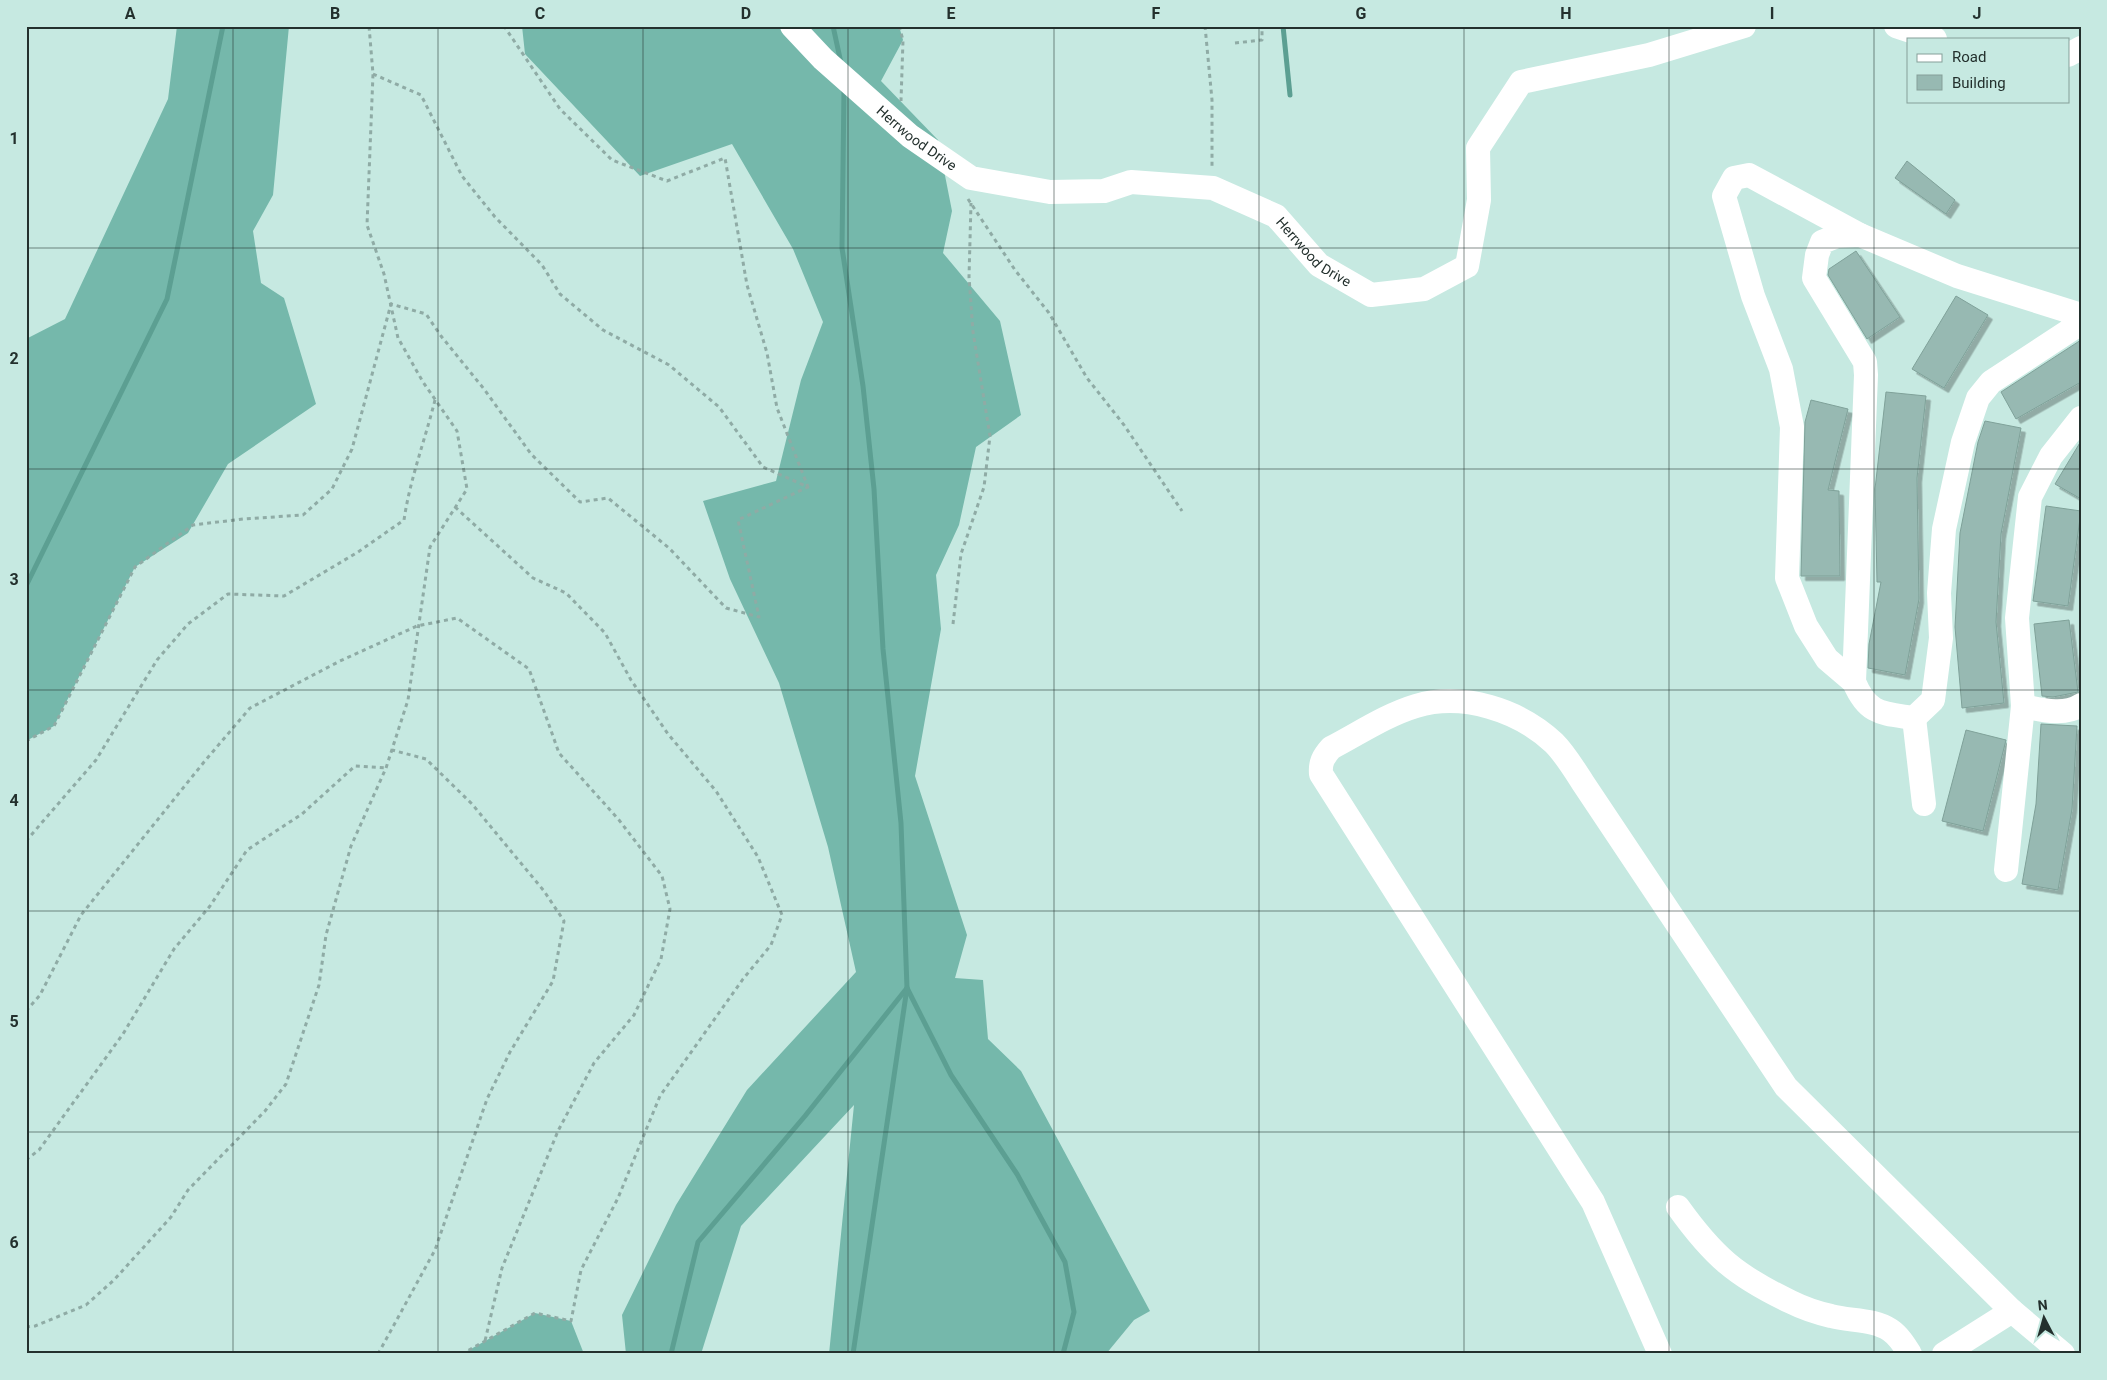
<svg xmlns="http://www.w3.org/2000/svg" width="2107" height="1380" font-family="Roboto,sans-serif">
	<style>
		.forest { fill: #75b8ab }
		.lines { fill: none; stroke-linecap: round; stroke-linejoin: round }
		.stream { stroke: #5c9f92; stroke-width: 5 }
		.building { fill: #97b9b2; stroke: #7fa199; filter: url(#shadow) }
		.path { stroke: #8faba5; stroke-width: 3; stroke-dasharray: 4 4; stroke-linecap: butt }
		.minor { stroke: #fff; stroke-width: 24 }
		.grid { fill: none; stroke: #23302d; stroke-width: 1; stroke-opacity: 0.55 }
		.labels { text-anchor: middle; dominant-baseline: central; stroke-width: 4.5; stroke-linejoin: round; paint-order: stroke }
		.street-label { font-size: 14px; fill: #23302d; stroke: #c6e9e1 }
		.neatline { fill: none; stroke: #23302d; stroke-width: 2 }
		.grid-label { font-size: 16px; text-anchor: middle; font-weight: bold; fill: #23302d }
	</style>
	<defs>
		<filter id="shadow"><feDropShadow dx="4.5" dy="4.5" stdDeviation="0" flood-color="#0004"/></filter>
	</defs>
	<rect width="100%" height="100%" fill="#c6e9e1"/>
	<g class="forest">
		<polygon points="177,26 289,26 273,195 253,231 261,283 284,298 316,404 228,464 188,533 135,567 54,726 26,741 26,339 65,319 168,99"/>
		<polygon points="522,26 899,26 903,40 881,81 938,140 952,211 943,253 1000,321 1021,415 976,447 959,525 936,575 941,629 915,776 967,935 955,978 983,980 988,1039 1021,1071 1150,1311 1134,1320 1106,1354 829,1354 854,1105 741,1226 701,1354 626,1354 622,1315 676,1205 747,1090 856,972 828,847 779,683 730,579 703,501 776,481 801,380 823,322 793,249 732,144 640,176 525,54"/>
		<polygon points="535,1313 571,1321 584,1354 462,1354"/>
	</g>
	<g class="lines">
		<g class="stream">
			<polyline points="833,26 841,63"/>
			<polyline points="1283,26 1290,95"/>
			<polyline points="26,586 167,299 223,26"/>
			<polyline points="907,988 951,1075 1017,1174 1065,1262 1074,1312 1063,1354"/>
			<polyline points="671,1354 698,1242 805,1116 907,988 901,823 883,649 874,489 863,386 842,248 844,89"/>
			<polyline points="853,1354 907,988"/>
		</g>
	</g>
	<g class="building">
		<polygon points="1907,161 1955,200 1946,214 1895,178"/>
		<polygon points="1856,251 1900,317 1867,339 1828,275 1829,269"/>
		<polygon points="1956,296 1988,315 1944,388 1912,369"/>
		<polygon points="2081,340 2081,382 2016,419 2001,392"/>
		<polygon points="1886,392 1926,396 1917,478 1919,599 1905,675 1868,668 1869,644 1881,582 1877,582 1875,489"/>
		<polygon points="1811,400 1848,409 1828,490 1839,491 1840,576 1801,576 1805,422"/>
		<polygon points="1985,421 2021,428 2001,534 1996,622 2004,703 1962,708 1955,627 1960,533 1978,442"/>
		<polygon points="2081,441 2081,499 2055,484"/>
		<polygon points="2046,506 2081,511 2068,606 2033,601"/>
		<polygon points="2069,620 2078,692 2053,697 2042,696 2034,624"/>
		<polygon points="2041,724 2077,726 2072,809 2058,890 2022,884 2036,804"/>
		<polygon points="1966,730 2006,740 1983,831 1942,821"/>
	</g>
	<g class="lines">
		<g class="path">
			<polyline points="899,26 903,40 901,101"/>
			<polyline points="1205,26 1212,100 1212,168"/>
			<polyline points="1235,43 1262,40 1262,26"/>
			<polyline points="373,74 421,95 462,176 495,217 542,265 560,294 603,330 669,365 719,407 763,467 808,487 777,408 767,353 747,285 725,158 667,181 612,160 560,109 504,26"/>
			<polyline points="968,199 1015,270 1049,313 1087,378 1124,425 1182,511"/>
			<polyline points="455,507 533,578 566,593 605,633 631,680 668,734 716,791 758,857 782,915 771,945 743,979 660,1096 618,1198 581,1270 571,1321 535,1313 462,1354"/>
			<polyline points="953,624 961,554 984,487 990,436 973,332 969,277 971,203"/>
			<polyline points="26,741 54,726 135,567 193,525 243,519 303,515 332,489 352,449 391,304 426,314 441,336 484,389 531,454 580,502 608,498 669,548 726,608 759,617 738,520 808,487"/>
			<path d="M26,841l70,-81 61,-100 31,-36 40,-30 56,2 74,-44 46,-32c6,-41 21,-80 31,-120"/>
			<polyline points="26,1011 40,995 81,915 204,762 250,708 340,661 417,626 457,618 529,669 559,753 619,820 662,876 670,909 661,959 634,1015 594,1063 558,1131 502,1268 485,1341"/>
			<polyline points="26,1160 39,1150 123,1034 174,949 210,906 247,850 302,814 355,766 386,768"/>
			<polyline points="26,1327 35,1326 86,1305 114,1280 171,1217 188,1190 265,1111 286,1084 319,985 326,935 351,846 386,768 408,700 430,547 467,489 457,431 423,382 398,338 384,274 367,225 373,74 369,26"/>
			<polyline points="378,1354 435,1250 487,1099 510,1052 553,981 564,921 544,891 472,804 426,759 392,750"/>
		</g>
		<g class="minor">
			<path id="s1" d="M792,26l31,33 87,77 61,42 79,14 54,-1 27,-9 82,6 63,28 43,49 52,30 53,-6 43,-23 12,-66 -1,-52 43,-66 128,-27 95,-29"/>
			<polyline points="1896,26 1935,39"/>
			<polyline points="2068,55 2081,48"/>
			<path d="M2081,315l-124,-39 -97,-41 -23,1 -15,6 -5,13 -3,23 51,84 1,13 -12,307c14,33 28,31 60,36l19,-18 8,-62 -2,-45 5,-64 19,-87 15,-44 13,-16 90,-59"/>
			<polyline points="1854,682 1827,659 1806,626 1787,578 1792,427 1781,369 1753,296 1724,196 1734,178 1749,175 1860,235"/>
			<path d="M2023,706c19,4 41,10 58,-1"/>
			<polyline points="1914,718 1924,804"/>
			<polyline points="2006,870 2023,706 2017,618 2030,497 2051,456 2081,418"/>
			<path d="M1678,1207c35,49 58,69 113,95 12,6 27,11 40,14 19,5 43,3 59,14 9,6 15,16 20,24"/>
			<path d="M1660,1354l-67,-152 -272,-428c-1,-11 2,-17 10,-26 27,-14 55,-33 85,-42 47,-14 103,4 138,37 11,11 20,26 29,40l203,304 226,224 51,43"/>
			<polyline points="1944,1354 2012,1311"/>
		</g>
	</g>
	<path class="grid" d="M233,26v1328M438,26v1328M643,26v1328M848,26v1328M1054,26v1328M1259,26v1328M1464,26v1328M1669,26v1328M1874,26v1328M26,248h2055M26,469h2055M26,690h2055M26,911h2055M26,1132h2055"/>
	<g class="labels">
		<g class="street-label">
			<text stroke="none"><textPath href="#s1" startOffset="168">Herrwood Drive</textPath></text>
			<text stroke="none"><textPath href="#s1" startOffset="602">Herrwood Drive</textPath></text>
		</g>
	</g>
	<rect width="2107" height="1380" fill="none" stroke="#c6e9e1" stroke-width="55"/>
	<rect x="1907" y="38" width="162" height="65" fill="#c6e9e1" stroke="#859f99"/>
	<rect x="1917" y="54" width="25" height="8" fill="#ffffff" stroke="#859f99"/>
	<text x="1952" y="62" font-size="15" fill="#23302d">Road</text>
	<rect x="1917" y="75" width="25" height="15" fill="#97b9b2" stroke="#859f99"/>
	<text x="1952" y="88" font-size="15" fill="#23302d">Building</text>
	<g transform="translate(2044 1318) rotate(354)" stroke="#c6e9e1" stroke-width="4" paint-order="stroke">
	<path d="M0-4L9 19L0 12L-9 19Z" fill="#23302d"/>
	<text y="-8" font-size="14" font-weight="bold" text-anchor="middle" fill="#23302d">N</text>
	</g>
	<rect x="28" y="28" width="2052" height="1324" class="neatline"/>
	<g class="grid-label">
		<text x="130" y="19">A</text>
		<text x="335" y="19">B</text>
		<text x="540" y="19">C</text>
		<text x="746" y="19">D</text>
		<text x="951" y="19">E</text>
		<text x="1156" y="19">F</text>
		<text x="1361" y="19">G</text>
		<text x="1566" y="19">H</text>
		<text x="1772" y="19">I</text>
		<text x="1977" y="19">J</text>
		<text x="14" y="144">1</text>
		<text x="14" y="364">2</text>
		<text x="14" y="585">3</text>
		<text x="14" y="806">4</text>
		<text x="14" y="1027">5</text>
		<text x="14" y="1248">6</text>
	</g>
</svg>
